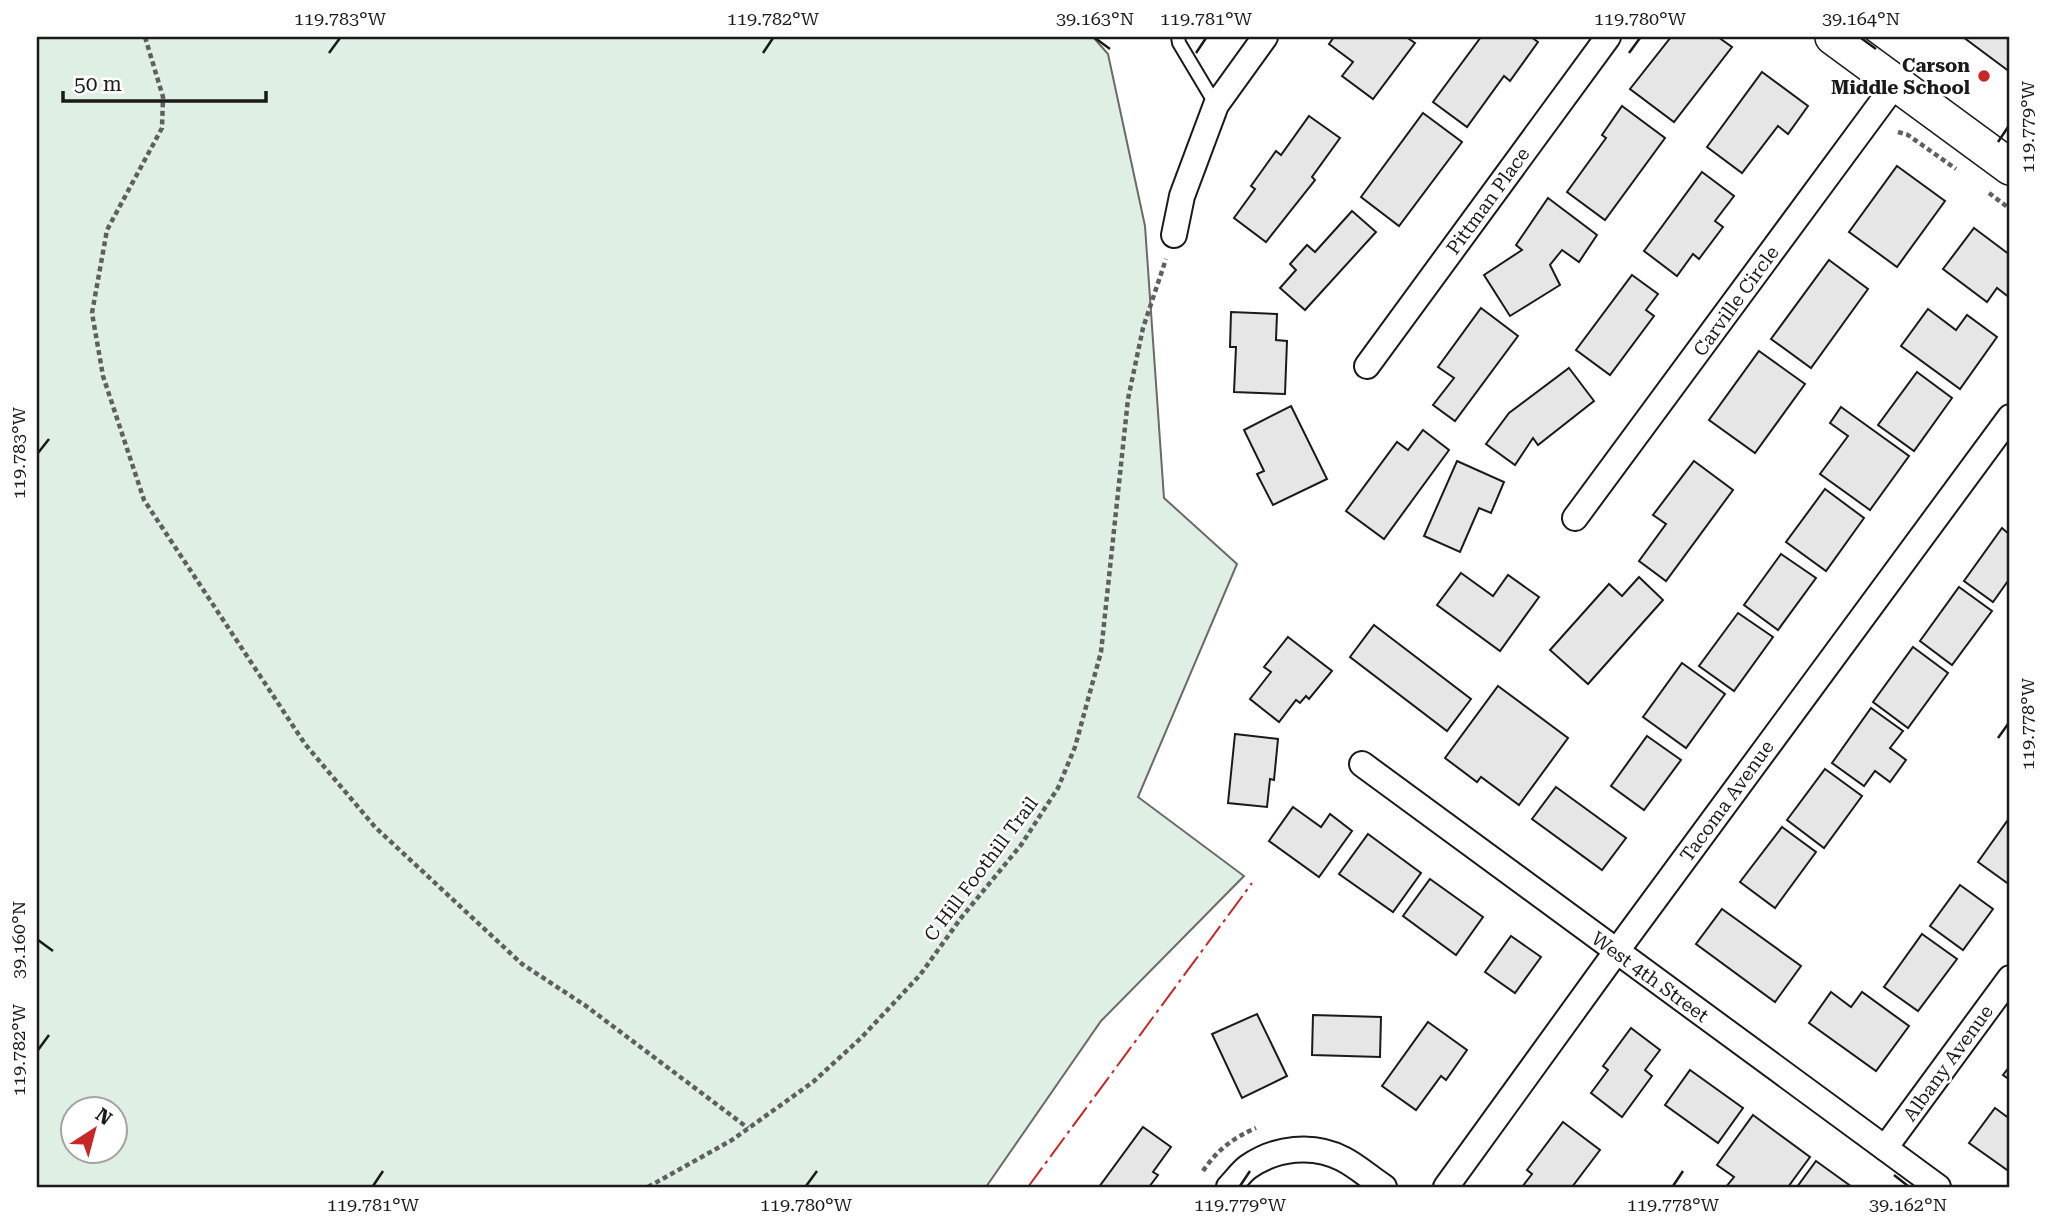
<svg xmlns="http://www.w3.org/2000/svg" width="2047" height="1224" font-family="'Roboto Serif',serif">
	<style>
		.green { fill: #e0efe3; stroke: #6a6a6a; stroke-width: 2; fill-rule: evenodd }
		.building { fill: #e6e6e6; stroke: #1a1a1a; stroke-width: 2 }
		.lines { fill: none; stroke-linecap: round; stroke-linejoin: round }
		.lane-casing { stroke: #1a1a1a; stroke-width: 16 }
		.street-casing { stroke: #1a1a1a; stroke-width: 28 }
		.secondary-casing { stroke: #1a1a1a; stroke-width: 38 }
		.path { stroke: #5f5f5f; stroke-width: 4.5; stroke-dasharray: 5 3.5; stroke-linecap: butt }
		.lane { stroke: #fff; stroke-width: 12 }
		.street { stroke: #fff; stroke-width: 24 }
		.secondary { stroke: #fff; stroke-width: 35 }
		.power { stroke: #c62828; stroke-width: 2; stroke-dasharray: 24 5 3.5 5; stroke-linecap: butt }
		.ticks { fill: none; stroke: #1a1a1a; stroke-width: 2.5 }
		.poi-dot { fill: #c62828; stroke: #fff; stroke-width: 2.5 }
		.labels { text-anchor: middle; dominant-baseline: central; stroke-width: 5; stroke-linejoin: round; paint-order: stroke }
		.poi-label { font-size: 19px; font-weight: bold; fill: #1a1a1a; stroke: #fff; text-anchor: end }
		.street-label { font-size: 19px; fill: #1a1a1a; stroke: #fff }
		.neatline { fill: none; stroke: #1a1a1a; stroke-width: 2.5 }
		.ticks-label { font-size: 18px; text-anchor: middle; fill: #1a1a1a }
	</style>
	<rect width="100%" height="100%" fill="#fff"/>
	<path class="green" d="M37,37h1056l15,17 37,172 19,272 73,66 -99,233 106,79 -143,145 -115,166h-949zM74,1108h42v42h-42z"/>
	<g class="building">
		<polygon points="1334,37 1406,37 1415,43 1373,99 1342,76 1353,62 1329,44"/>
		<polygon points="1481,37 1531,37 1538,42 1510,81 1504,76 1467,127 1433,102"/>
		<polygon points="1671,37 1718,37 1732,47 1674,122 1630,89"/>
		<polygon points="1963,37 2010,37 2010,72"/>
		<polygon points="1762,72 1808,106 1788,134 1778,126 1742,173 1707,147"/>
		<polygon points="1622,106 1665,138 1605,220 1567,192 1606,138 1602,135"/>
		<polygon points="1423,113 1462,142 1399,226 1361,197"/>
		<polygon points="1309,116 1340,138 1312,177 1315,180 1266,242 1234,218 1255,189 1251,186 1276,151 1281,155"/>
		<polygon points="1897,166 1945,201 1897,267 1849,232"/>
		<polygon points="1702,172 1734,196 1715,221 1723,227 1699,259 1693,254 1677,276 1644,251"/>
		<polygon points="1548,198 1597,235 1579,262 1562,250 1550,265 1560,285 1510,316 1484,275 1522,250 1516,245"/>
		<polygon points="1352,211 1376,232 1305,310 1280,288 1296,270 1290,264 1307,245 1315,252"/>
		<polygon points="1974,228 2010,255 2010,298 1997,288 1987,302 1943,269"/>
		<polygon points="1829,260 1868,289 1811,368 1771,339"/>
		<polygon points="1632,275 1658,294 1646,310 1654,316 1610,375 1576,350"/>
		<polygon points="1481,308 1518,336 1455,421 1433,405 1454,378 1438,367"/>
		<polygon points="1928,309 1956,330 1967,315 1997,337 1960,389 1901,346"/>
		<polygon points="1231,312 1277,314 1276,340 1287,341 1285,394 1234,392 1236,347 1230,347"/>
		<polygon points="1759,351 1805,384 1755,453 1709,420"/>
		<polygon points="1569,368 1594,401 1538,445 1533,438 1515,465 1486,444 1509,413"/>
		<polygon points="1917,372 1952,398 1914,451 1878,425"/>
		<polygon points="1291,406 1327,479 1273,505 1257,474 1264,471 1244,430"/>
		<polygon points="1841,407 1909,456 1870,510 1820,474 1848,436 1830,423"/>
		<polygon points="1423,430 1449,450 1384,539 1346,511 1397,442 1408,450"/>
		<polygon points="1457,461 1504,482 1491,513 1479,508 1460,552 1424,536"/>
		<polygon points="1694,461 1733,490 1666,581 1639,561 1666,524 1653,515"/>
		<polygon points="1825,489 1864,518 1826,571 1786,542"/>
		<polygon points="2002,528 2010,535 2010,578 1993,602 1964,581"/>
		<polygon points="1781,554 1816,578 1778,630 1744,605"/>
		<polygon points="1461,573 1493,596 1508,575 1539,597 1500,651 1437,605"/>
		<polygon points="1639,577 1663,600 1588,684 1550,650 1609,584 1622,596"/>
		<polygon points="1959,587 1992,611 1952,665 1920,641"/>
		<polygon points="1738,613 1773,637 1734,691 1699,666"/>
		<polygon points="1374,625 1471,699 1447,731 1350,657"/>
		<polygon points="1288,637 1332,671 1309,699 1306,696 1300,703 1296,700 1279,722 1250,699 1271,672 1264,667"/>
		<polygon points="1913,647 1948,673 1908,728 1873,702"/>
		<polygon points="1682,663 1725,694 1686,748 1643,717"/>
		<polygon points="1498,686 1568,738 1519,805 1481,777 1477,782 1445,758"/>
		<polygon points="1871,708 1903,731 1890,748 1906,760 1890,782 1875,771 1864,786 1832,763"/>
		<polygon points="1235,734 1278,739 1274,780 1270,779 1267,807 1228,803"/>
		<polygon points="1647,736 1681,760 1644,810 1611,786"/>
		<polygon points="1825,769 1862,796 1824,848 1787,820"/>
		<polygon points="1556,787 1626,838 1602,870 1532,819"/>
		<polygon points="1293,807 1321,827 1330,814 1352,831 1319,877 1269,841"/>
		<polygon points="2010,817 2010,885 1978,862"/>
		<polygon points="1782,827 1816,852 1775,908 1740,882"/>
		<polygon points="1368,834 1421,873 1393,912 1339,874"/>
		<polygon points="1430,879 1483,917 1456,955 1403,916"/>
		<polygon points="1960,885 1993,909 1963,950 1930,926"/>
		<polygon points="1722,909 1801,966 1775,1002 1696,944"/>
		<polygon points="1922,934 1957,959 1918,1011 1884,987"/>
		<polygon points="1511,936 1541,957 1515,993 1485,972"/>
		<polygon points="1831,992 1851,1007 1862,992 1909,1026 1876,1071 1809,1023"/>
		<polygon points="1257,1014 1287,1076 1242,1098 1212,1034"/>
		<polygon points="1313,1015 1381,1017 1380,1057 1312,1055"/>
		<polygon points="1428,1022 1467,1050 1446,1080 1441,1076 1416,1110 1382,1086"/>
		<polygon points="1631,1028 1660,1050 1645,1070 1652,1076 1622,1117 1591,1093 1608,1070 1603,1066"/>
		<polygon points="2010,1066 2010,1080 2003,1075"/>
		<polygon points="1690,1070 1743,1108 1718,1143 1665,1105"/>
		<polygon points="1995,1108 2010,1119 2010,1172 1969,1143"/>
		<polygon points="1753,1115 1810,1157 1788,1187 1726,1187 1734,1177 1717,1165"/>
		<polygon points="1563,1122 1600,1150 1572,1187 1522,1187 1532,1174 1527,1170"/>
		<polygon points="1143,1127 1171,1147 1153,1172 1158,1175 1149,1187 1099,1187"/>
		<polygon points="1816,1161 1852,1187 1797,1187"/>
	</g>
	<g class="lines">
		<defs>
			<polyline id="lane" points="1178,37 1179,43 1216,105"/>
			<g id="street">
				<polyline points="1174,235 1182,196 1216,105 1265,37"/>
				<polyline points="1367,366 1608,37"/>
				<polyline points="1575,518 1896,83"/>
				<polyline points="1362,764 1938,1187"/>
				<polyline points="1885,1148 2010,978"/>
				<path d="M1229,1187c6,-6 12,-15 19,-20 27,-19 65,-24 95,-8 14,7 27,19 41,28"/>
				<polyline points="1446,1187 1616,952 2010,417"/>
			</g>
			<polyline id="secondary" points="1833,37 2010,167"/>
		</defs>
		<use href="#lane" class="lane-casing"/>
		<use href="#street" class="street-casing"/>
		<use href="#secondary" class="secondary-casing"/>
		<g class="path">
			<polyline points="145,37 163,97 162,128 107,230 92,313 103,376 144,500 305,744 375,827 522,964 586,1006 748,1128"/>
			<polyline points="1898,132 1908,135 1956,169"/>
			<polyline points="1989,193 2010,209"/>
			<path d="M1203,1171c14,-21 30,-33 53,-43"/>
			<polyline points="648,1187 732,1140 813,1082 861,1038 920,975 961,918 1021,845 1058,788 1075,747 1101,652 1128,399 1143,328 1166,259"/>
		</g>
		<use href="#lane" class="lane"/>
		<use href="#street" class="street"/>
		<use href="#secondary" class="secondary"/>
		<polyline class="power" points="1028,1187 1252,883"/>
	</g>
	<path class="ticks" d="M1095,38l15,11M1861,38l15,11M329,53l11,-15M763,53l10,-15M1196,53l10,-15M1629,53l11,-15M1998,142l10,-15M38,453l11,-14M1998,738l10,-14M38,940l15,11M38,1050l11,-15M1894,1175l14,11M373,1186l10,-15M806,1186l11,-15M1240,1186l10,-15M1673,1186l10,-15"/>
	<circle class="poi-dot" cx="1984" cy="76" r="7"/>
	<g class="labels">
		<g class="poi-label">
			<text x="1970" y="65">Carson<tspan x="1970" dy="22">Middle School</tspan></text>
		</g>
		<g class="street-label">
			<text transform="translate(1488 201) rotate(-54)">Pittman Place</text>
			<text transform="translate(1736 301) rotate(-54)">Carville Circle</text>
			<text transform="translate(1727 801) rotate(-54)">Tacoma Avenue</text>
			<text transform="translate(981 869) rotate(-53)">C Hill Foothill Trail</text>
			<text transform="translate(1650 977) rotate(36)">West 4th Street</text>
			<text transform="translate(1948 1063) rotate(-54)">Albany Avenue</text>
		</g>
	</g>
	<rect width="2047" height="1224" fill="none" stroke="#ffffff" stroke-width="77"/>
	<g transform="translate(94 1130) rotate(36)"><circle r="33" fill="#ffffff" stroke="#a3a3a3" stroke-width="2"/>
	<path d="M0-5L12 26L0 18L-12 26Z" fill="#c62828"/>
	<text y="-10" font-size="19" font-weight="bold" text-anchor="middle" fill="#1a1a1a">N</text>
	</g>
	<path d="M63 91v10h203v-10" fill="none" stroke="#1a1a1a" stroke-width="3.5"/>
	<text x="74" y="91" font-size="21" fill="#1a1a1a" stroke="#ffffff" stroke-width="5" paint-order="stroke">50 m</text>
	<rect x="38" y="38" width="1970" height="1148" class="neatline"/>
	<g class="ticks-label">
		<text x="340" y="25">119.783°W</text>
		<text x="773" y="25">119.782°W</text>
		<text x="1095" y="25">39.163°N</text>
		<text x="1206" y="25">119.781°W</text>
		<text x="1640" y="25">119.780°W</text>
		<text x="1861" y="25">39.164°N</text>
		<text transform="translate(2028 127) rotate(-90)" y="6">119.779°W</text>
		<text transform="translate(19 453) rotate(-90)" y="6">119.783°W</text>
		<text transform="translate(2028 724) rotate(-90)" y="6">119.778°W</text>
		<text transform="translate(19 940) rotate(-90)" y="6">39.160°N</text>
		<text transform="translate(19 1050) rotate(-90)" y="6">119.782°W</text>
		<text x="373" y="1211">119.781°W</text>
		<text x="806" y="1211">119.780°W</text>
		<text x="1240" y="1211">119.779°W</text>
		<text x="1673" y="1211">119.778°W</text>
		<text x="1908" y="1211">39.162°N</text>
	</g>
</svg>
